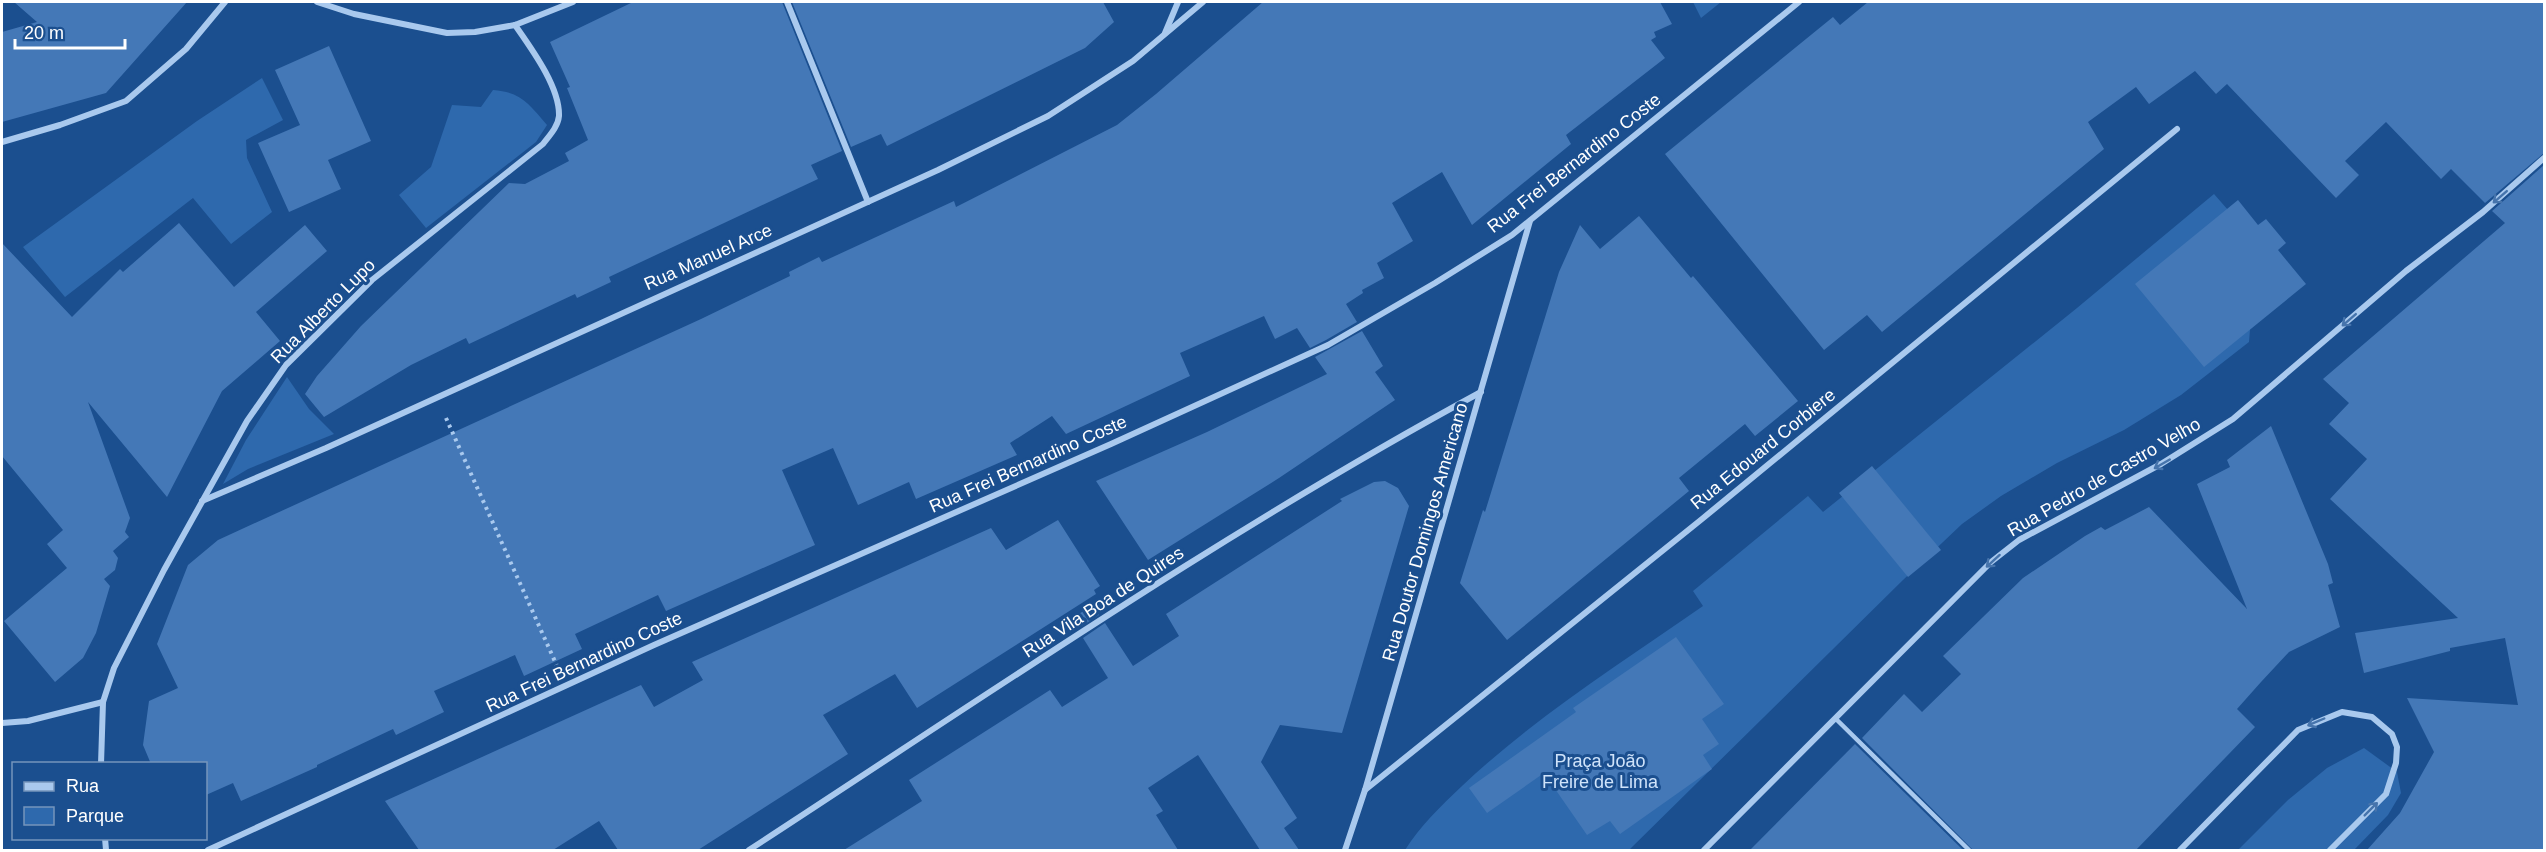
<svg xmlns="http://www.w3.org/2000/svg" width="2546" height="852" font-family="Arial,sans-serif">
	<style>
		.green { fill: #2e69ad }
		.building { fill: #4478b7 }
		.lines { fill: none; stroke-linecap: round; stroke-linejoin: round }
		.path { stroke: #a9c9ee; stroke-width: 4; stroke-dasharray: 3 4.5; stroke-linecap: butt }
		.service { stroke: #a9c9ee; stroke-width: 4.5 }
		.minor { stroke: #a9c9ee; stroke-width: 6 }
		.oneway { stroke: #4674ac }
		.labels { text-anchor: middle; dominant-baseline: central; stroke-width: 6; stroke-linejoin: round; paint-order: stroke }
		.street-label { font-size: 18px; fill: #fff; stroke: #1b4f8f }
		.park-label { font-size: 18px; fill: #cfe3fa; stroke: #1b4f8f }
	</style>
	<rect width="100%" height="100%" fill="#1b4f8f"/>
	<g class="green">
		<polygon points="1693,2 1721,2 1701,18"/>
		<polygon points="262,78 283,120 246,140 247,158 272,212 231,244 193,198 65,297 23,247 197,121"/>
		<path d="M493,90c28,2 36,14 54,35l-11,17 -110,86 -27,-33 32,-28 21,-62 29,2z"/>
		<path d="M2214,194l43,49 -8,99 -68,53 -57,35 -67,33 -56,33 -39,28 -59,56 -274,270h-224c15,-24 36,-44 57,-64 73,-69 159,-123 241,-180l-10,-15 115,-95 15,16 254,-204z"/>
		<polygon points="287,377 309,409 334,434 248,469 223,484 246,440"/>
		<polygon points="2364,748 2397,772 2401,793 2388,815 2354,850 2238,850 2288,800 2327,768"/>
	</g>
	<g class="building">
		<polygon points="14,2 187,2 106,93 2,122 2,32 37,22"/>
		<polygon points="633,2 782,2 842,151 811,165 818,179 609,277 611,282 577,298 575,294 469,344 466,338 411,365 324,417 305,394 317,376 361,326 509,183 525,184 569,161 565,153 588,140 567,88 570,87 550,42"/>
		<polygon points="792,2 1103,2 1114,22 1085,48 887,146 881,134 851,147"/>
		<polygon points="1263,2 1660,2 1672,24 1654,32 1656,37 1651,40 1665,58 1566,135 1571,144 1472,225 1442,172 1392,203 1413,241 1377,263 1384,278 1362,290 1363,293 1346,304 1357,322 1326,340 1310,348 1297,328 1275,339 1264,316 1180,353 1190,376 1066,434 1052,416 1010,443 1017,455 916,499 909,482 858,505 833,448 782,470 815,545 666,611 658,595 575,634 582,649 524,676 515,655 434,691 444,712 396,735 393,729 317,765 317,767 241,801 233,783 206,795 206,764 151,764 143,745 149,701 178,688 157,644 188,565 218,540 701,319 790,276 789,272 819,257 822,262 954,201 956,207 1117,125 1156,94"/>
		<polygon points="1868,2 2544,2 2544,153 2485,203 2451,169 2441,179 2386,122 2345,161 2359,175 2336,198 2227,84 2216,94 2195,71 2149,104 2136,87 2088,122 2104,149 1882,332 1867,315 1824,350 1665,154 1833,17 1840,25"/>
		<polygon points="329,46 371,141 328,160 341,189 289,212 258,143 300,125 275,70"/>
		<polygon points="2544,165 2544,850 2367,850 2400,813 2434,752 2407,698 2518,705 2505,638 2450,648 2450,651 2364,673 2355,633 2458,618 2330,499 2367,459 2329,424 2349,403 2323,379 2505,223 2492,211"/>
		<polygon points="2238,200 2258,225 2266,219 2286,243 2278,250 2306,284 2204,367 2135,284"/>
		<polygon points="1639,216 1691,278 1693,276 1798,401 1755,436 1745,424 1679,478 1689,491 1507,640 1460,583 1483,510 1485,512 1559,272 1580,225 1600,249"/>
		<polygon points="179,223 234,287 305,225 327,251 256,312 280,341 222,391 167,497 88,402 130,518 125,532 129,537 113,551 118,558 115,570 104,579 110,586 96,633 83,658 55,682 4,621 67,568 47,544 63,530 2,456 2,243 72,317 120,269 123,272"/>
		<polygon points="1362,331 1383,366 1375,372 1395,400 1279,478 1148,560 1096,481 1207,432 1327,374 1315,357"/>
		<polygon points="2271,426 2328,564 2333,583 2328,585 2340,627 2289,652 2261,682 2237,709 2255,727 2136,850 1973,850 1862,738 1904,694 1922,712 1961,674 1943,656 2023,578 2085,536 2101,527 2105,530 2149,507 2247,609 2197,484 2230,467 2227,460"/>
		<polygon points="1872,466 1941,550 1908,577 1839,493"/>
		<polygon points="1385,481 1398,488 1409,506 1342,733 1280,725 1261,762 1297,818 1284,828 1299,850 1260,850 1198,755 1148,788 1163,811 1156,815 1178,850 844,850 922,801 909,780 1050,690 1062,707 1108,678 1083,638 1105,623 1133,666 1179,636 1166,614 1342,501 1340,499 1374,482"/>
		<polygon points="1058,520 1100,586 1094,590 1096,594 917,708 895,674 823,715 848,754 698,850 618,850 599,821 553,850 419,850 385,801 641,685 654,707 703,680 692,662 991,528 1006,550"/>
		<polygon points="1093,605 1099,615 1077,629 1071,619"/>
		<polygon points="1676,637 1724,704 1702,719 1719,744 1703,755 1712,769 1620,834 1610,821 1587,835 1544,773 1487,813 1469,788 1576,712 1573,708"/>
		<polygon points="1855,744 1963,850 1750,850"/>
	</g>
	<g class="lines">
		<polyline class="path" points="446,418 557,666"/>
		<polyline class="service" points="1836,719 1969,850"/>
		<g class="minor">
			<polyline points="317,2 354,14 447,33 475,32 515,25 573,2"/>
			<polyline points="787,2 868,202"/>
			<polyline points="1165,33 1178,2"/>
			<polyline points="2,142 60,125 126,101 186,49 225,2"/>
			<polyline points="202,501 326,448 938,170 1048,116 1133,61 1203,2"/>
			<polyline points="2,723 28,721 103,702"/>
			<path d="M101,764l2,-62 11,-34 50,-98 83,-149 39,-56 86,-85 171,-136c6,-8 15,-17 16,-28 1,-29 -28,-68 -44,-91"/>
			<polyline points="1365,790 1702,519 2177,129"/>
			<polyline points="105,838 106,850"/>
			<polyline points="208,850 654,645 1111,444 1328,345 1435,283 1512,235 1799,2"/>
			<path d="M749,850c241,-157 479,-321 732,-458"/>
			<polyline points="1345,850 1365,790 1530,221"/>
			<polyline points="1704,850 1991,562 2019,540 2161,464 2233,419 2406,271 2483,212 2544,158"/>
			<polyline points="2180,850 2298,730 2342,712 2372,717 2392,734 2397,747 2396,763 2386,794 2330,850"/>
		</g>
	</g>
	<defs><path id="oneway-shaft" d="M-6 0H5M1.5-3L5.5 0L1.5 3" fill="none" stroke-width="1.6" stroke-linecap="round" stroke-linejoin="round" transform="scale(1.5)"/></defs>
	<g class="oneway">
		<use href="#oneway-shaft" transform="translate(2500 197) rotate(139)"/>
		<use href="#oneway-shaft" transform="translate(2349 320) rotate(139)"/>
		<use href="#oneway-shaft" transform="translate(2162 464) rotate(150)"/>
		<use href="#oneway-shaft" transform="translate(1993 561) rotate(138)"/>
		<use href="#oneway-shaft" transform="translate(2316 722) rotate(157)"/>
		<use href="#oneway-shaft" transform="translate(2371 809) rotate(-45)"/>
	</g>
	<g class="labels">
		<g class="street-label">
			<text transform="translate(1574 163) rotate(-38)">Rua Frei Bernardino Coste</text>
			<text transform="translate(708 257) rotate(-24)">Rua Manuel Arce</text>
			<text transform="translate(323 311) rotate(-45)">Rua Alberto Lupo</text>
			<text transform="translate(1763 449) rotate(-39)">Rua Edouard Corbiere</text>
			<text transform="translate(1028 464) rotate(-24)">Rua Frei Bernardino Coste</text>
			<text transform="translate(2104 477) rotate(-30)">Rua Pedro de Castro Velho</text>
			<text transform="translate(1425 532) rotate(-74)">Rua Doutor Domingos Americano</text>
			<text transform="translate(1103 602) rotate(-33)">Rua Vila Boa de Quires</text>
			<text transform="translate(584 662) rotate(-25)">Rua Frei Bernardino Coste</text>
		</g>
		<g class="park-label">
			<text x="1600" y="761">Praça João<tspan x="1600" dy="21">Freire de Lima</tspan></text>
		</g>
	</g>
	<rect width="2546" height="852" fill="none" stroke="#ffffff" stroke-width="6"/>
	<rect x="12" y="762" width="195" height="78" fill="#1b4f8f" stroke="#7695bc" stroke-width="1.5"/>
	<rect x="24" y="782" width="30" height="9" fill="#a9c9ee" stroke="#7695bc" stroke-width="1.5"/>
	<text x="66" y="792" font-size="18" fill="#ffffff">Rua</text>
	<rect x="24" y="807" width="30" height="18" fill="#2e69ad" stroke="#7695bc" stroke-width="1.5"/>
	<text x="66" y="822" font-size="18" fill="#ffffff">Parque</text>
	<path d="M15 39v9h110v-9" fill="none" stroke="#ffffff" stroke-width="3"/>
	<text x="24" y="39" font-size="18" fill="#ffffff" stroke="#1b4f8f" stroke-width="4.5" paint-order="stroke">20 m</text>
</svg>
